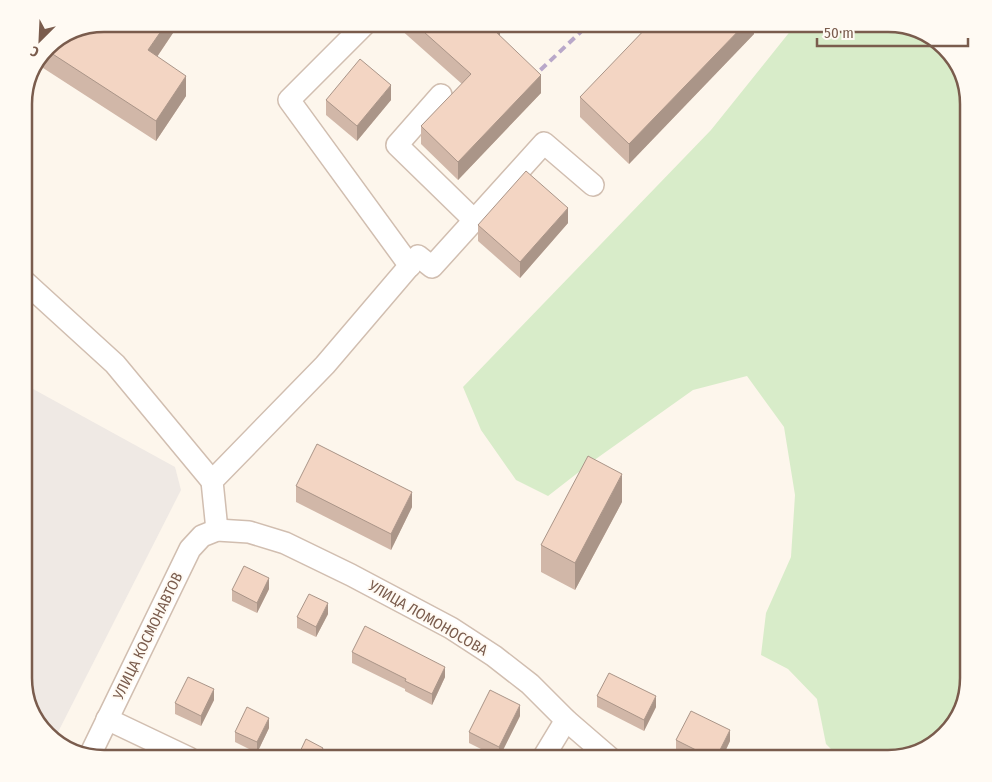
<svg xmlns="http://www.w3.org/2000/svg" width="992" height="782" font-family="'Fira Sans Condensed',sans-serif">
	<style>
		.industrial { fill: #efe9e4 }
		.green { fill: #d8ecc9 }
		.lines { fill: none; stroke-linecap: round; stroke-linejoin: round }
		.minor-casing { stroke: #d1beb0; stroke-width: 24 }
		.minor { stroke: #fff; stroke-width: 21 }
		.rail { stroke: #b9a8c9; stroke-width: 4; stroke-dasharray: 8 5; stroke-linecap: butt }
		.wall { fill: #d1b7a8 }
		.shaded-wall { fill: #aa9588 }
		.building { fill: #f3d5c3; stroke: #aa9588 }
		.labels { text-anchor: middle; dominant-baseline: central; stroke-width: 4; stroke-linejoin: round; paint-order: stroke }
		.street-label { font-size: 15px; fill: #7a5c4d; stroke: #fffaf3 }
		.rim { fill: none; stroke: #7a5c4d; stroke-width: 2.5 }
	</style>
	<rect width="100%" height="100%" fill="#fdf6ec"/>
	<polygon class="industrial" points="24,384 175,467 181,490 54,740 51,738 24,683"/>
	<polygon class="green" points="796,24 888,24 941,44 960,69 968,104 968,678 948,731 923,750 888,758 840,758 826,744 817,699 788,669 761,655 766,613 791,557 795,495 784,427 747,376 693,390 593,461 548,496 516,480 481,430 463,387 711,130"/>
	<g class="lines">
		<defs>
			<g id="minor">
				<polyline points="365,24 289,100 410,266"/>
				<polyline points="441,95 397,145 474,220"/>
				<polyline points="24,281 115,364 212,481"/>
				<polyline points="217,530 212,481 325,365 418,256 432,267 544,143 593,185"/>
				<polyline points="107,719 189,758"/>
				<polyline points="91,753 190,549 202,536 217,530 249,532 285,543 351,575 451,628 494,656 530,684 566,720 610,758"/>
				<polyline points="543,758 566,720"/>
			</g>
		</defs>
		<use href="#minor" class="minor-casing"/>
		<use href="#minor" class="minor"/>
		<polyline class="rail" points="531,79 589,24"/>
	</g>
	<g class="wall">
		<polygon points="179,24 157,57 186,96 156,141 40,66 51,44"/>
		<polygon points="399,24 500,24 500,36 541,93 458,180 421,144 421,126 462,84 399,28"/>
		<polygon points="754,24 754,34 629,164 580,117 580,97"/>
		<polygon points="326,100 391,100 357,141 326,115"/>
		<polygon points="568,223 520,278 478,241 478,225"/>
		<polygon points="296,486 412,507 391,550 296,502"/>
		<polygon points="622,502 575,590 541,572 541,545"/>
		<polygon points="269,589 257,613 232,601 232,590"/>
		<polygon points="328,614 316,637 297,628 297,617"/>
		<polygon points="352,652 445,677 432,705 405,691 405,689 352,663"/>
		<polygon points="597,696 656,707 644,731 597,707"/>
		<polygon points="214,700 201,726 175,714 175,703"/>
		<polygon points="520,716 499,758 469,743 469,732"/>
		<polygon points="269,728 257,753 235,742 235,732"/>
		<polygon points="676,740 730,741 722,758 691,758 676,751"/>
	</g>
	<g class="shaded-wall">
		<polygon points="166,24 179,24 148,70 148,50"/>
		<polygon points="500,24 500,41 494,30"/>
		<polygon points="745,24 754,24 754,34 629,164 629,144"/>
		<polygon points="541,75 541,93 458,180 458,162"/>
		<polygon points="186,76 186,96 156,141 156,121"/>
		<polygon points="391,85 391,100 357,141 357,126"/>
		<polygon points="568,208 568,223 520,278 520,262"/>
		<polygon points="622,474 622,502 575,590 575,563"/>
		<polygon points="412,492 412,507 391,550 391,534"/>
		<polygon points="269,578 269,589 257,613 257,603"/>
		<polygon points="328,603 328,614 316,637 316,627"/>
		<polygon points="445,667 445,677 432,705 432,694"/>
		<polygon points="214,689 214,700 201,726 201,716"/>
		<polygon points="656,696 656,707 644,731 644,720"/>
		<polygon points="520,705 520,716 499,758 499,747"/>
		<polygon points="269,718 269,728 257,753 257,742"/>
		<polygon points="730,730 730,741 722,758 716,758"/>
		<polygon points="323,748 323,758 318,758"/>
	</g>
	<g class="building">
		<polygon points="104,24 166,24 148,50 186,76 156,121 48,51 51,44"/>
		<polygon points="415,24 500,24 494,30 541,75 458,162 421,126 471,74"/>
		<polygon points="650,24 745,24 629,144 580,97"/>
		<polygon points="360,59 391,85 357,126 326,100"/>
		<polygon points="526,171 568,208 520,262 478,225"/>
		<polygon points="317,444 412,492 391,534 296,486"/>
		<polygon points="588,456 622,474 575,563 541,545"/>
		<polygon points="244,566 269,578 257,603 232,590"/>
		<polygon points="309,594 328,603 316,627 297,617"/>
		<polygon points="365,626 445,667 432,694 405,681 406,679 352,652"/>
		<polygon points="609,673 656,696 644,720 597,696"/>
		<polygon points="188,677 214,689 201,716 175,703"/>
		<polygon points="490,690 520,705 499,747 469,732"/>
		<polygon points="247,707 269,718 257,742 235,732"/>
		<polygon points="691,711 730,730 716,758 712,758 676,740"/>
		<polygon points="306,739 323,748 318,758 297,758"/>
		<polygon points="150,753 162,758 148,758"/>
		<polygon points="771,754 780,758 768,758"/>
	</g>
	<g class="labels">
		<g class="street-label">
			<text transform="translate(428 618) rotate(30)">УЛИЦА ЛОМОНОСОВА</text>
			<text transform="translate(148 636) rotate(-64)">УЛИЦА КОСМОНАВТОВ</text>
		</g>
	</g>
	<path d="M0 0H992V782H0ZM104 32H888A72 72 0 0 1 960 104V678A72 72 0 0 1 888 750H104A72 72 0 0 1 32 678V104A72 72 0 0 1 104 32Z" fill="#fffaf3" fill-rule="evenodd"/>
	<path class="rim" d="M104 32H888A72 72 0 0 1 960 104V678A72 72 0 0 1 888 750H104A72 72 0 0 1 32 678V104A72 72 0 0 1 104 32Z"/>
	<g transform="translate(40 40) rotate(204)" stroke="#fffaf3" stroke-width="4" paint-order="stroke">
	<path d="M0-4L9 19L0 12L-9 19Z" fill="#7a5c4d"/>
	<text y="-8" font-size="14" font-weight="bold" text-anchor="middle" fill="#7a5c4d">С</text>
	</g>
	<path d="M817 38v8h151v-8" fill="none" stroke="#7a5c4d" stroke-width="2.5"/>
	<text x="824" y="38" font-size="15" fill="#7a5c4d" stroke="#fffaf3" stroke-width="4" paint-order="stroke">50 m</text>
</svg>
